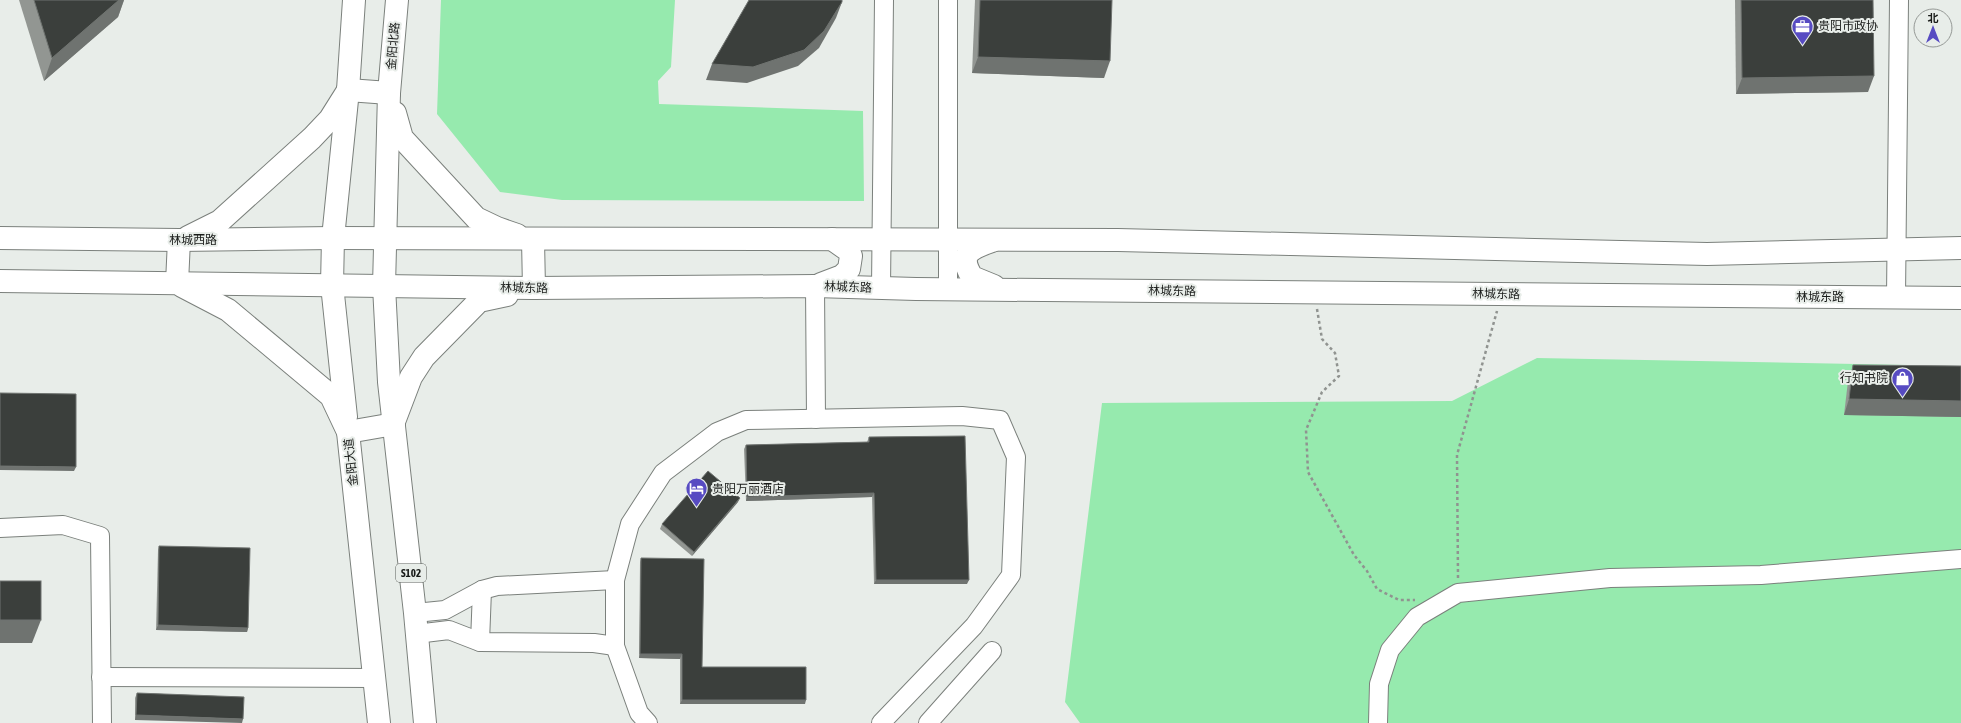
<svg xmlns="http://www.w3.org/2000/svg" width="1961" height="723" font-family="'Asap Condensed','Noto Sans SC',sans-serif">
	<style>
		.green { fill: #96eaae }
		.lines { fill: none; stroke-linecap: round; stroke-linejoin: round }
		.minor-casing { stroke: #7b807c; stroke-width: 20 }
		.major-casing { stroke: #7b807c; stroke-width: 24 }
		.path { stroke: #909390; stroke-width: 2.5; stroke-dasharray: 3 3; stroke-linecap: butt }
		.minor { stroke: #fff; stroke-width: 18 }
		.major { stroke: #fff; stroke-width: 22 }
		.wall { fill: #929692 }
		.shaded-wall { fill: #6f7370 }
		.building { fill: #3b3f3c; stroke: #6f7370 }
		.labels { text-anchor: middle; dominant-baseline: central; stroke-width: 4; stroke-linejoin: round; paint-order: stroke }
		.shield { fill: #e8ede9; stroke: #575a57; stroke-width: 1 }
		.shield-label { font-size: 11px; font-weight: bold; fill: #191b19 }
		.poi-label { font-size: 12px; fill: #191b19; stroke: #e8ede9; text-anchor: start }
		.street-label { font-size: 12px; fill: #191b19; stroke: #e8ede9 }
	</style>
	<rect width="100%" height="100%" fill="#e8ede9"/>
	<g class="green">
		<polygon points="441,0 675,0 671,67 658,81 659,104 863,111 864,201 562,200 500,192 437,114"/>
		<polygon points="1537,358 1908,365 1961,370 1961,723 1080,723 1065,702 1102,403 1452,401"/>
	</g>
	<g class="lines">
		<defs>
			<g id="minor">
				<polyline points="815,286 816,419"/>
				<polyline points="881,288 884,0"/>
				<polyline points="948,288 948,0"/>
				<polyline points="1896,298 1899,0"/>
				<polyline points="0,528 63,525 100,536 102,723"/>
				<polyline points="415,613 445,610 482,590 497,586 615,580"/>
				<polyline points="416,634 449,630 480,642 594,643 615,646"/>
				<polyline points="480,642 482,590"/>
				<polyline points="101,677 374,678"/>
				<polyline points="648,723 639,713 615,646 615,580 630,524 663,473 717,432 746,420 962,416 1000,420 1016,457 1011,575 974,626 881,723"/>
				<polyline points="928,723 992,651"/>
				<polyline points="1378,723 1379,684 1390,650 1417,617 1458,593 1610,578 1761,575 1961,559"/>
			</g>
			<g id="major">
				<polyline points="397,0 389,93 384,286 389,382 415,613 425,723"/>
				<polyline points="348,90 389,93"/>
				<polyline points="395,113 402,138 476,218 497,228 517,235"/>
				<polyline points="188,237 220,221 312,138 330,119 347,92"/>
				<polyline points="0,238 179,240 333,238 1118,240 1707,254 1961,248"/>
				<polyline points="533,240 534,288"/>
				<path d="M992,241c-20,7 -35,12 -20,36l22,9"/>
				<polyline points="0,281 534,288 815,286 916,289 1961,298"/>
				<polyline points="177,283 179,240"/>
				<polyline points="821,284 842,276 849,269 851,256 849,251 832,239"/>
				<polyline points="182,286 228,310 331,396 348,432 379,723"/>
				<polyline points="346,417 332,285 333,238 348,90 354,0"/>
				<polyline points="395,419 411,377 424,357 479,301 507,295"/>
				<polyline points="348,432 394,424"/>
			</g>
		</defs>
		<use href="#minor" class="minor-casing"/>
		<use href="#major" class="major-casing"/>
		<g class="path">
			<polyline points="1317,309 1322,339 1335,353 1339,376 1322,392 1306,430 1308,472 1354,555 1367,571 1377,589 1399,600 1415,600"/>
			<polyline points="1458,578 1457,455 1497,311"/>
		</g>
		<use href="#minor" class="minor"/>
		<use href="#major" class="major"/>
	</g>
	<g class="wall">
		<polygon points="19,0 124,0 118,17 44,81"/>
		<polygon points="975,0 1112,0 1104,78 972,73"/>
		<polygon points="1735,0 1873,0 1868,92 1736,94"/>
		<polygon points="1853,365 1961,366 1961,417 1844,415 1848,381"/>
		<polygon points="869,437 967,584 874,584 872,497 746,501 744,449 746,445 867,442"/>
		<polygon points="738,502 692,556 660,529 662,524"/>
		<polygon points="159,546 248,628 247,632 156,630 158,550"/>
		<polygon points="641,558 702,667 805,704 680,704 680,659 639,658 640,562"/>
		<polygon points="137,693 244,697 135,720 135,698"/>
	</g>
	<g class="shaded-wall">
		<polygon points="119,0 124,0 118,17 44,81 52,58"/>
		<polygon points="842,2 836,18 819,48 798,66 747,83 706,80 712,64"/>
		<polygon points="978,57 1110,61 1104,78 972,73"/>
		<polygon points="1874,76 1868,92 1736,94 1742,78"/>
		<polygon points="1849,399 1961,401 1961,417 1844,415"/>
		<polygon points="0,466 76,467 74,471 0,470"/>
		<polygon points="874,493 872,497 746,501 747,497"/>
		<polygon points="740,498 738,502 692,556 694,552"/>
		<polygon points="876,580 969,580 967,584 874,584"/>
		<polygon points="0,620 41,620 32,643 0,643"/>
		<polygon points="158,625 248,628 247,632 156,630"/>
		<polygon points="640,654 682,654 680,659 639,658"/>
		<polygon points="682,700 806,700 805,704 680,704"/>
		<polygon points="136,715 243,719 242,723 135,720"/>
	</g>
	<g class="building">
		<polygon points="34,0 119,0 52,58"/>
		<polygon points="749,0 842,0 842,2 824,31 804,50 753,67 712,64"/>
		<polygon points="980,0 1112,0 1110,61 978,57"/>
		<polygon points="1741,0 1873,0 1874,76 1742,78"/>
		<polygon points="1853,365 1961,366 1961,401 1849,399"/>
		<polygon points="0,393 76,394 76,467 0,466"/>
		<polygon points="965,436 969,580 876,580 874,493 747,497 746,445 869,442 869,437"/>
		<polygon points="708,471 740,498 694,552 662,524"/>
		<polygon points="159,546 250,548 248,628 158,625"/>
		<polygon points="641,558 704,559 702,667 806,667 806,700 682,700 682,654 640,654"/>
		<rect x="0" y="581" width="41" height="39"/>
		<polygon points="137,693 244,697 243,719 136,715"/>
	</g>
	<defs>
		<symbol id="office-pin" viewBox="-11 -11 22 30"><path d="M0 17L-7.5 6A9.5 9.5 0 1 1 7.5 6Z" fill="#574bc2" stroke="#e8ede9"/><path d="M-6-3h4V-5.5h4V-3h4V5H-6ZM-1-4.5V-3h2v-1.5ZM-6 0V1H6V0Z" fill="#fff"/></symbol>
		<symbol id="shop-pin" viewBox="-11 -11 22 30"><path d="M0 17L-7.5 6A9.5 9.5 0 1 1 7.5 6Z" fill="#574bc2" stroke="#e8ede9"/><path d="M-5-2.5h2.3a2.7 3.5 0 0 1 5.4 0H5L5.5 6h-11ZM-1.5-2.5h3a1.5 2.3 0 0 0-3 0Z" fill="#fff"/></symbol>
		<symbol id="hotel-pin" viewBox="-11 -11 22 30"><path d="M0 17L-7.5 6A9.5 9.5 0 1 1 7.5 6Z" fill="#574bc2" stroke="#e8ede9"/><path d="M-6-4.5h1.5V1H6V5H4.5V3h-9V5H-6ZM-4 0a1.8 1.8 0 1 1 3.6 0ZM.5 0V-2.5h3Q6-2.5 6 0Z" fill="#fff"/></symbol>
	</defs>
	<g fill-rule="evenodd">
		<use href="#office-pin" x="1790" y="14" width="25" height="34"/>
		<use href="#shop-pin" x="1890" y="366" width="25" height="34"/>
		<use href="#hotel-pin" x="684" y="476" width="25" height="34"/>
	</g>
	<g class="labels">
		<rect class="shield" x="396" y="564" width="30" height="18" rx="3"/>
		<g class="shield-label">
			<text x="411" y="573">S102</text>
		</g>
		<g class="poi-label">
			<text x="1818" y="26">贵阳市政协</text>
			<text x="1888" y="378" text-anchor="end">行知书院</text>
			<text x="712" y="489">贵阳万丽酒店</text>
		</g>
		<g class="street-label">
			<text transform="translate(393 46) rotate(-85)">金阳北路</text>
			<text x="193" y="240">林城西路</text>
			<text transform="translate(848 287) rotate(2)">林城东路</text>
			<text transform="translate(524 288) rotate(1)">林城东路</text>
			<text transform="translate(1172 291) rotate(1)">林城东路</text>
			<text transform="translate(1496 294) rotate(1)">林城东路</text>
			<text x="1820" y="297">林城东路</text>
			<text transform="translate(351 462) rotate(-96)">金阳大道</text>
		</g>
	</g>
	<g transform="translate(1933 28)"><circle r="19" fill="#e8ede9" stroke="#959996"/>
	<path d="M0-3L7 15L0 10L-7 15Z" fill="#574bc2"/>
	<text y="-6" font-size="11" font-weight="bold" text-anchor="middle" fill="#191b19">北</text>
	</g>
</svg>
